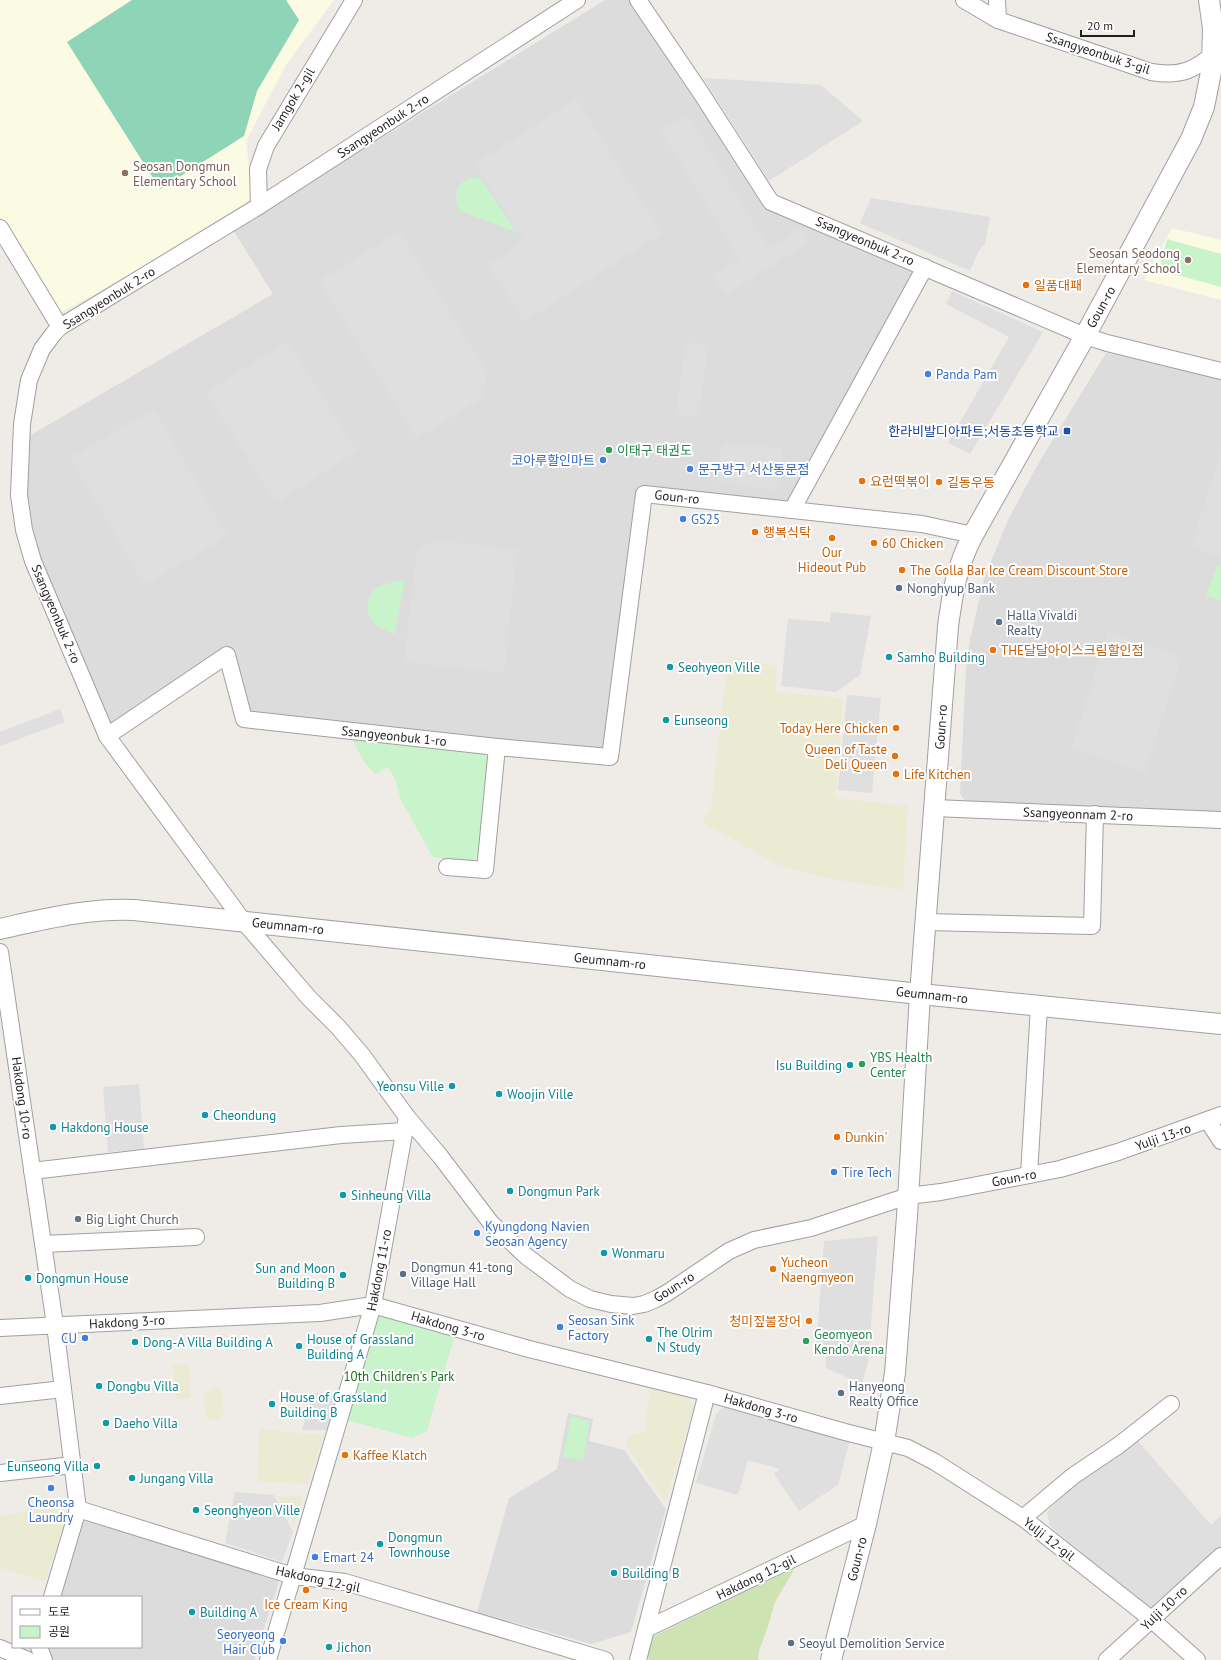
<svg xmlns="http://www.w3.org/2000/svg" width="1221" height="1660" font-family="'PT Sans','Noto Sans KR',sans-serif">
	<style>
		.residential { fill: #dddcdc }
		.education { fill: #fbfae3 }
		.farmland { fill: #ebebd4 }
		.grass { fill: #cde3b2 }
		.park { fill: #c9f3ca }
		.pitch { fill: #8ed4b6 }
		.parking { fill: #dfdfdf }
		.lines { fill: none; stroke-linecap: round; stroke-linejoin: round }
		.minor-casing { stroke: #a0a0a0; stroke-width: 18 }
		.tertiary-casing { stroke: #a0a0a0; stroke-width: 22 }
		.minor { stroke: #fff; stroke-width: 16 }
		.tertiary { stroke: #fff; stroke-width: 20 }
		.education-dot { fill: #8d6e63; stroke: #fff; stroke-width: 1.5 }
		.food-dot { fill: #e8710a; stroke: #fff; stroke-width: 1.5 }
		.shop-dot { fill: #3f7fe0; stroke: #fff; stroke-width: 1.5 }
		.transit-dot { fill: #1a4fb4; stroke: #fff; stroke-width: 1.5 }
		.leisure-dot { fill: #2e9e5b; stroke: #fff; stroke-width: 1.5 }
		.service-dot { fill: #5c6f8a; stroke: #fff; stroke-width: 1.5 }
		.culture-dot { fill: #0f9aa8; stroke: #fff; stroke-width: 1.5 }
		.worship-dot { fill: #6b7280; stroke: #fff; stroke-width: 1.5 }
		.labels { text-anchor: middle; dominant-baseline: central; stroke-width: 4; stroke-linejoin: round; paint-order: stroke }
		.street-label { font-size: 13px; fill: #1f1f1f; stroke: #fff }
		.education-label { font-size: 13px; fill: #785e54; stroke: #fff; text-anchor: start }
		.food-label { font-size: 13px; fill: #c56008; stroke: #fff; text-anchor: start }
		.shop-label { font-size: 13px; fill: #366cbe; stroke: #fff; text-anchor: start }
		.transit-label { font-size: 13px; fill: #164399; stroke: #fff; text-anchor: end }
		.leisure-label { font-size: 13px; fill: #27864d; stroke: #fff; text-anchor: start }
		.service-label { font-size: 13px; fill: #4e5e75; stroke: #fff; text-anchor: start }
		.culture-label { font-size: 13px; fill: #0d838f; stroke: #fff; text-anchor: start }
		.worship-label { font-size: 13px; fill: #5b616d; stroke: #fff; text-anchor: start }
		.park-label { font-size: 13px; fill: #19721c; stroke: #fff }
	</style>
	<rect width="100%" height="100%" fill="#efece7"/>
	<g class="residential">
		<polygon points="605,0 641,0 771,202 925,267 793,507 644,494 610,757 244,719 227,656 107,736 21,510 24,439 273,294 233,230"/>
		<polygon points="1106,353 1221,377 1221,817 967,802 962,797 960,793 966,669 970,640 984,579 1008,520 1038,464"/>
		<polygon points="568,1413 593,1419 589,1441 624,1450 666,1509 631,1632 591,1644 477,1612 509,1498 557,1469"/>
		<polygon points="80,1511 281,1575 254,1660 46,1660 41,1647 141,1647 141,1597 54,1597"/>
	</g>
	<g class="education">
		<polygon points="0,0 334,0 286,65 246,141 253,205 59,314 0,218"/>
		<polygon points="1172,228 1221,240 1221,300 1144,280"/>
	</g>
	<g class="farmland">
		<polygon points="728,656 777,666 776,692 843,698 835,798 908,806 903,890 830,879 780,866 702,822 711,806"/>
		<polygon points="189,1364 191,1398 176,1399 173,1365"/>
		<polygon points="650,1385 689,1397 694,1407 665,1502 626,1445 630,1435 645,1432"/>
		<polygon points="212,1387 221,1389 224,1411 218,1420 207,1420 204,1405 204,1396"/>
		<polygon points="259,1429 324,1435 307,1484 258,1481"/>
		<polygon points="277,1496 304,1496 294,1527"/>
		<polygon points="55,1507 66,1518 45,1582 0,1568 0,1516"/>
	</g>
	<polygon class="grass" points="795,1568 775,1602 767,1629 759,1651 758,1660 649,1660 647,1651 652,1637"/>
	<g class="park">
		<path d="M470,178h8l4,3 34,51 -56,-21c-7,-14 -5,-27 10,-33z"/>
		<polygon points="1167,239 1221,254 1221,287 1159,270"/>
		<polygon points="1217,565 1221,566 1221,600 1206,596"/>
		<path d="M405,579l-10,55c-16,-6 -30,-13 -27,-32 1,-4 3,-10 7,-13 8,-6 21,-7 30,-10z"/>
		<polygon points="351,737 483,751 490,761 480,855 471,863 433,857 401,800 395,779 388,767 375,774 364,762"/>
		<polygon points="375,1311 455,1334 427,1431 412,1438 343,1419"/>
		<polygon points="571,1417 590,1421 583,1460 563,1457"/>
	</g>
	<polygon class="pitch" points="132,0 286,0 299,20 257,91 244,136 160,189 67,42"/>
	<g class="parking">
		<polygon points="703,78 821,85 863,121 769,181"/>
		<polygon points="576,99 662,233 524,322 488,265 524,241 475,164"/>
		<polygon points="688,115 769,248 801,228 810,242 725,295 713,275 739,259 661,131"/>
		<polygon points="871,198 990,217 985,244 979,250 970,271 860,223"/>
		<polygon points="400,231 488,373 482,398 417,439 319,281"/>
		<polygon points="952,291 1043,332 970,454 948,443 1009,337 946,304"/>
		<polygon points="288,341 357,451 276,503 206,393"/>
		<polygon points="685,342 708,345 699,417 676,414"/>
		<polygon points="154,409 228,536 144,585 70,458"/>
		<polygon points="722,442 783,449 779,490 717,483"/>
		<polygon points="1221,452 1221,556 1191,547"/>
		<polygon points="436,540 517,550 504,673 404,662 417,551"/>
		<polygon points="831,612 871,616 860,675 836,692 781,686 788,619 830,622"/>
		<polygon points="1108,632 1182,656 1146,772 1071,749"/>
		<polygon points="847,695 881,698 872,793 838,790"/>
		<polygon points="60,709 65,722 0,746 0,732"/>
		<polygon points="139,1084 144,1149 108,1152 103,1087"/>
		<polygon points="878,1236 868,1362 862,1384 826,1368 826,1353 816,1352 824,1241"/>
		<polygon points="339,1392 327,1430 302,1430 313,1393"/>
		<polygon points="726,1405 850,1440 838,1485 799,1511 774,1474 780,1469 748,1460 738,1495 696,1483 716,1414"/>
		<polygon points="1137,1440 1211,1525 1221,1516 1221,1551 1153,1614 1050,1526 1047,1512 1077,1482"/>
		<polygon points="235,1492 274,1495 293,1532 282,1562 225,1543"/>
	</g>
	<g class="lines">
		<defs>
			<g id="minor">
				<polyline points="577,0 259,206 60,327 54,333 42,349 29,380 22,424 19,495 24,530 33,561 107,736 244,922 309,998 338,1027 362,1055 407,1117 440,1156 491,1223 526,1256 570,1289 590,1299 611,1304 633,1306 644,1304 656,1299 667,1293 729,1251 754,1240 811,1228 908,1196 941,1192 1060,1169 1118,1152 1221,1115"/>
				<polyline points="638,0 701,93 771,202 1085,336 1107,343 1221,371"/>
				<polyline points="964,0 998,20"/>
				<path d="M997,0l1,20 153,52c31,5 43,-2 67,-21"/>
				<polyline points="259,206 258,169 266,146 354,0"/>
				<polyline points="0,228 60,327"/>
				<polyline points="792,510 925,267"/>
				<polyline points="107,736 227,655 244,719 497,747 610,757 644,494 922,524 973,535"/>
				<polyline points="934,808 1221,820"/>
				<polyline points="447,867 485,870 497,747"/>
				<polyline points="926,922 1092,926 1095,814"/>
				<polyline points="0,952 55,1325 78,1509 52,1597"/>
				<polyline points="1208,1121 1221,1141"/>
				<polyline points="32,1171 341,1135 405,1131"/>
				<polyline points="1029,1175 1039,1006"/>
				<polyline points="43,1244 196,1237"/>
				<polyline points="0,1328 320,1313 373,1305 529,1349 707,1393 845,1432 908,1448 935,1462 1023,1518 1151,1619 1197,1660"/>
				<polyline points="0,1396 63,1389"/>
				<polyline points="0,1473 73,1465"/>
				<polyline points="78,1509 293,1576 345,1582 605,1660"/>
				<polyline points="1023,1518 1073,1476 1119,1445 1171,1404"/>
				<polyline points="646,1629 866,1524"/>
				<polyline points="39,1647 44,1660"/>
				<polyline points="0,1648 28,1660"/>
				<polyline points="268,1660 373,1305 407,1117"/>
				<polyline points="638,1660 707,1393"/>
				<polyline points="1107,1660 1221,1556"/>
			</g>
			<g id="tertiary">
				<path d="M0,929c45,-10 88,-21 134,-19l786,84 301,30"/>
				<path d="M831,1660l35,-136 18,-82 11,-69 12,-157 13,-222 28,-368c5,-35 8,-58 25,-91l112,-199 106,-197 13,-32 8,-40 1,-39 -4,-28"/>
			</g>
		</defs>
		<use href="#minor" class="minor-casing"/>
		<use href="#tertiary" class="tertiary-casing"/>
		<use href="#minor" class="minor"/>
		<use href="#tertiary" class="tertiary"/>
	</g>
	<g class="education-dot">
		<circle cx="125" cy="173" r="4"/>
		<circle cx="1188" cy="260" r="4"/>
	</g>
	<g class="food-dot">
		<circle cx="1026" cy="285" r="4"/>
		<circle cx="862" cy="481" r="4"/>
		<circle cx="939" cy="482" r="4"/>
		<circle cx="755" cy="532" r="4"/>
		<circle cx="832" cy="538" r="4"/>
		<circle cx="874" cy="543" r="4"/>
		<circle cx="902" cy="570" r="4"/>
		<circle cx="993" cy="650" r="4"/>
		<circle cx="896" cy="728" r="4"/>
		<circle cx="895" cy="756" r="4"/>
		<circle cx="896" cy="774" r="4"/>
		<circle cx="837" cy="1137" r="4"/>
		<circle cx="773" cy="1269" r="4"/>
		<circle cx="809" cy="1321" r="4"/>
		<circle cx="345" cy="1455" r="4"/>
		<circle cx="306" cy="1590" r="4"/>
	</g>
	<g class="shop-dot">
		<circle cx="928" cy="374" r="4"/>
		<circle cx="603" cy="460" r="4"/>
		<circle cx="690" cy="469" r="4"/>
		<circle cx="683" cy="519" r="4"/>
		<circle cx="834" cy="1172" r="4"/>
		<circle cx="477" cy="1233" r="4"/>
		<circle cx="560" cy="1327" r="4"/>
		<circle cx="85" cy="1338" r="4"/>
		<circle cx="51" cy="1488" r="4"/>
		<circle cx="315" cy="1557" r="4"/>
		<circle cx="283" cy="1641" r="4"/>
	</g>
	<rect class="transit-dot" x="1063" y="427" width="8" height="8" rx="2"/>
	<g class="leisure-dot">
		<circle cx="609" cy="450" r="4"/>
		<circle cx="862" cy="1064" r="4"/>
		<circle cx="806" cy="1341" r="4"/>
	</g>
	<g class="service-dot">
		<circle cx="899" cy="588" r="4"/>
		<circle cx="999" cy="622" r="4"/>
		<circle cx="403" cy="1274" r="4"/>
		<circle cx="841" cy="1393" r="4"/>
		<circle cx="791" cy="1643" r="4"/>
	</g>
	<g class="culture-dot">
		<circle cx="889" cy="657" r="4"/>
		<circle cx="670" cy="667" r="4"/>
		<circle cx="666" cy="720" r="4"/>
		<circle cx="850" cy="1065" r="4"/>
		<circle cx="452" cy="1086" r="4"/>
		<circle cx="499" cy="1094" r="4"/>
		<circle cx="205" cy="1115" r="4"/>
		<circle cx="53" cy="1127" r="4"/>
		<circle cx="510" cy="1191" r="4"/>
		<circle cx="343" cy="1195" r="4"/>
		<circle cx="604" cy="1253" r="4"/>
		<circle cx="343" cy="1275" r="4"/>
		<circle cx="28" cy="1278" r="4"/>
		<circle cx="649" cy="1339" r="4"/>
		<circle cx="135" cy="1342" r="4"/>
		<circle cx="299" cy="1346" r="4"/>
		<circle cx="99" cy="1386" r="4"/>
		<circle cx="272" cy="1404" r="4"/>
		<circle cx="106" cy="1423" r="4"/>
		<circle cx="97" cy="1466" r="4"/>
		<circle cx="132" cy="1478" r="4"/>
		<circle cx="196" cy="1510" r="4"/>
		<circle cx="380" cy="1544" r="4"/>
		<circle cx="614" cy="1573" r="4"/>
		<circle cx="192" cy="1612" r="4"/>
		<circle cx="329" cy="1647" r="4"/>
	</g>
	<circle class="worship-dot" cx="78" cy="1219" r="4"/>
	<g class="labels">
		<g class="street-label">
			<text transform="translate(1098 53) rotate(18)">Ssangyeonbuk 3-gil</text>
			<text transform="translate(293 99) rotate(-59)">Jamgok 2-gil</text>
			<text transform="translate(383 126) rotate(-33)">Ssangyeonbuk 2-ro</text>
			<text transform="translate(865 241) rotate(23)">Ssangyeonbuk 2-ro</text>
			<text transform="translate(109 298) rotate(-32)">Ssangyeonbuk 2-ro</text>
			<text transform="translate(1101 307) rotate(-61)">Goun-ro</text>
			<text transform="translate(677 497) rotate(6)">Goun-ro</text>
			<text transform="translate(56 614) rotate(67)">Ssangyeonbuk 2-ro</text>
			<text transform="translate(941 727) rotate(-86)">Goun-ro</text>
			<text transform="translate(394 736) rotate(6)">Ssangyeonbuk 1-ro</text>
			<text transform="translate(1078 814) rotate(2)">Ssangyeonnam 2-ro</text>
			<text transform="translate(288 926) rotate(6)">Geumnam-ro</text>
			<text transform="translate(610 961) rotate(6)">Geumnam-ro</text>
			<text transform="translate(932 995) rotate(6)">Geumnam-ro</text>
			<text transform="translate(22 1098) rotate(82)">Hakdong 10-ro</text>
			<text transform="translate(1163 1137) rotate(-19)">Yulji 13-ro</text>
			<text transform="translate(1014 1178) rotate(-11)">Goun-ro</text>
			<text transform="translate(379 1270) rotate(-79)">Hakdong 11-ro</text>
			<text transform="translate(674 1287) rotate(-32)">Goun-ro</text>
			<text transform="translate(127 1322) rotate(-3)">Hakdong 3-ro</text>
			<text transform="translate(448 1326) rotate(16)">Hakdong 3-ro</text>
			<text transform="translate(761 1408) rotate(16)">Hakdong 3-ro</text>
			<text transform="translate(1049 1539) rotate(38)">Yulji 12-gil</text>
			<text transform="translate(857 1559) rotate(-76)">Goun-ro</text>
			<text transform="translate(756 1577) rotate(-26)">Hakdong 12-gil</text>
			<text transform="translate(318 1579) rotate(12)">Hakdong 12-gil</text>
			<text transform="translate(1164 1608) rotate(-43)">Yulji 10-ro</text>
		</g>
		<g class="education-label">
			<text x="133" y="166">Seosan Dongmun<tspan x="133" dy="15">Elementary School</tspan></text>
			<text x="1180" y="253" text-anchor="end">Seosan Seodong<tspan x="1180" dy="15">Elementary School</tspan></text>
		</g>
		<g class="food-label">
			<text x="1034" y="285">일품대패</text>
			<text x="870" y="481">요런떡볶이</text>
			<text x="947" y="482">길동우동</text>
			<text x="763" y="532">행복식탁</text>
			<text x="882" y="543">60 Chicken</text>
			<text x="832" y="552" text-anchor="middle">Our<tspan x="832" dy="15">Hideout Pub</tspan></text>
			<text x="910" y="570">The Golla Bar Ice Cream Discount Store</text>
			<text x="1001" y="650">THE달달아이스크림할인점</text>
			<text x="888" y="728" text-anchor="end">Today Here Chicken</text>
			<text x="887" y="749" text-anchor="end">Queen of Taste<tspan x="887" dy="15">Deli Queen</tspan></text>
			<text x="904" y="774">Life Kitchen</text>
			<text x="845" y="1137">Dunkin'</text>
			<text x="781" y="1262">Yucheon<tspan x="781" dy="15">Naengmyeon</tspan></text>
			<text x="801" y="1321" text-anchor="end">청미짚불장어</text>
			<text x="353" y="1455">Kaffee Klatch</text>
			<text x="306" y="1604" text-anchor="middle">Ice Cream King</text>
		</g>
		<g class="shop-label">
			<text x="936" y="374">Panda Pam</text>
			<text x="595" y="460" text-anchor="end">코아루할인마트</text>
			<text x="698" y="469">문구방구 서산동문점</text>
			<text x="691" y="519">GS25</text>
			<text x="842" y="1172">Tire Tech</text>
			<text x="485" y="1226">Kyungdong Navien<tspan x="485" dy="15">Seosan Agency</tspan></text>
			<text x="568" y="1320">Seosan Sink<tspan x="568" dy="15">Factory</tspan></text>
			<text x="77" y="1338" text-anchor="end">CU</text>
			<text x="51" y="1502" text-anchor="middle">Cheonsa<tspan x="51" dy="15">Laundry</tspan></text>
			<text x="323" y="1557">Emart 24</text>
			<text x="275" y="1634" text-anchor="end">Seoryeong<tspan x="275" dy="15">Hair Club</tspan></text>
		</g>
		<g class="transit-label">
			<text x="1059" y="431">한라비발디아파트;서동초등학교</text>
		</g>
		<g class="leisure-label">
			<text x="617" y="450">이태구 태권도</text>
			<text x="870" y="1057">YBS Health<tspan x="870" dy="15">Center</tspan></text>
			<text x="814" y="1334">Geomyeon<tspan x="814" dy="15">Kendo Arena</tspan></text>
		</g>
		<g class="service-label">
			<text x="907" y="588">Nonghyup Bank</text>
			<text x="1007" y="615">Halla Vivaldi<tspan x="1007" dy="15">Realty</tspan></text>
			<text x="411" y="1267">Dongmun 41-tong<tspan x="411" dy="15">Village Hall</tspan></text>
			<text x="849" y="1386">Hanyeong<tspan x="849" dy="15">Realty Office</tspan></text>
			<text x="799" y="1643">Seoyul Demolition Service</text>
		</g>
		<g class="culture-label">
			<text x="897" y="657">Samho Building</text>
			<text x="678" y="667">Seohyeon Ville</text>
			<text x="674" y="720">Eunseong</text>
			<text x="842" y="1065" text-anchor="end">Isu Building</text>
			<text x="444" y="1086" text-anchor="end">Yeonsu Ville</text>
			<text x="507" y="1094">Woojin Ville</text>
			<text x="213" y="1115">Cheondung</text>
			<text x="61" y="1127">Hakdong House</text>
			<text x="518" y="1191">Dongmun Park</text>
			<text x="351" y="1195">Sinheung Villa</text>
			<text x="612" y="1253">Wonmaru</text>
			<text x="335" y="1268" text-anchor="end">Sun and Moon<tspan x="335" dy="15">Building B</tspan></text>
			<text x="36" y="1278">Dongmun House</text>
			<text x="657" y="1332">The Olrim<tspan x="657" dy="15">N Study</tspan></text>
			<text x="307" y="1339">House of Grassland<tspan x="307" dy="15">Building A</tspan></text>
			<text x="143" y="1342">Dong-A Villa Building A</text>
			<text x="107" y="1386">Dongbu Villa</text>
			<text x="280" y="1397">House of Grassland<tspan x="280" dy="15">Building B</tspan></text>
			<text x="114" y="1423">Daeho Villa</text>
			<text x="89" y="1466" text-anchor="end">Eunseong Villa</text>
			<text x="140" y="1478">Jungang Villa</text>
			<text x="204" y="1510">Seonghyeon Ville</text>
			<text x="388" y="1537">Dongmun<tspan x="388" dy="15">Townhouse</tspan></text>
			<text x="622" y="1573">Building B</text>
			<text x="200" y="1612">Building A</text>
			<text x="337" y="1647">Jichon</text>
		</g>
		<g class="worship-label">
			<text x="86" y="1219">Big Light Church</text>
		</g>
		<g class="park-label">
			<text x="399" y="1376">10th Children's Park</text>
		</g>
	</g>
	<rect x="12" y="1596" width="130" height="52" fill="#ffffff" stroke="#a5a5a5"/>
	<rect x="20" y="1609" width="20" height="6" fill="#ffffff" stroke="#a5a5a5"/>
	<text x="48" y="1616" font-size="12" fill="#1f1f1f">도로</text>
	<rect x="20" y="1626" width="20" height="12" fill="#c9f3ca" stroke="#a5a5a5"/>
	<text x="48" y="1636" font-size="12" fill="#1f1f1f">공원</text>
	<path d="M1081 30v6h53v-6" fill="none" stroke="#1f1f1f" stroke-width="2"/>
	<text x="1087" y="30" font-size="12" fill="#1f1f1f" stroke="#ffffff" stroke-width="3" paint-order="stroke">20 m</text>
</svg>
